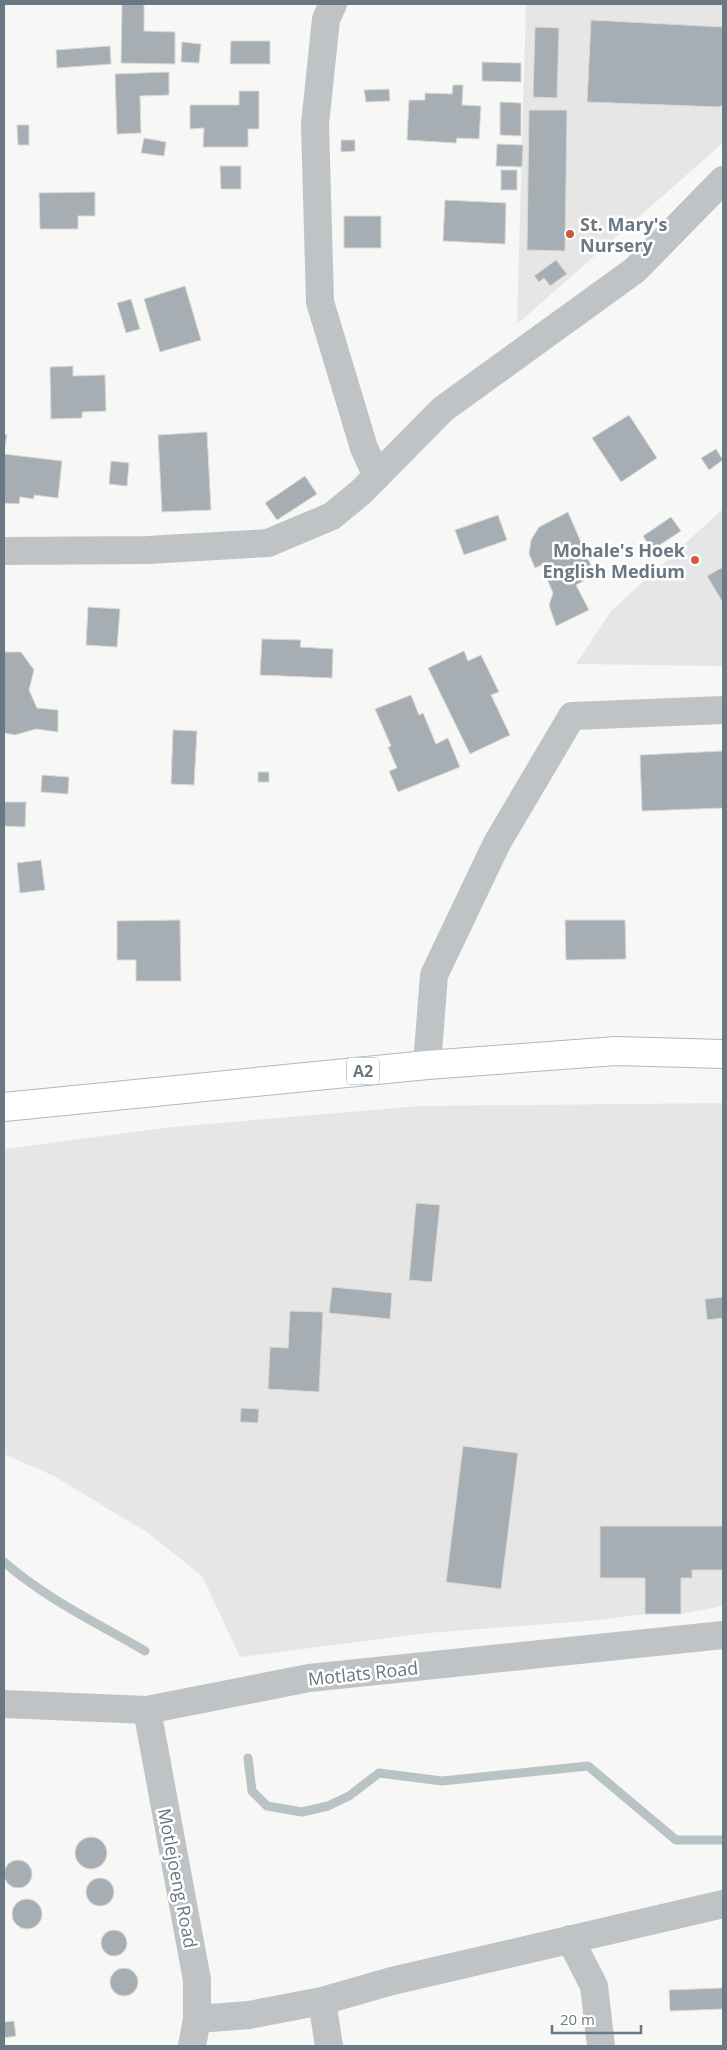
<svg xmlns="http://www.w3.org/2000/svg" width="727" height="2050" font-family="'Open Sans',sans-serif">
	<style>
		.built { fill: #e5e6e5 }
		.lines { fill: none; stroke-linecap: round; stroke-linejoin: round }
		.stream { stroke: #b8c3c6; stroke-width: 9 }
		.building { fill: #a7aeb3; stroke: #d9d9d7 }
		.major-casing { stroke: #b2b7ba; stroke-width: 30 }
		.minor { stroke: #bfc3c6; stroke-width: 28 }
		.major { stroke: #fff; stroke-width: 28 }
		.poi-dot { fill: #d1583b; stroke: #fff; stroke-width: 2 }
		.labels { text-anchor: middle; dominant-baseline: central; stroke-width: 5; stroke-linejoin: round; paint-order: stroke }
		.shield { fill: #fff; stroke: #96a0a8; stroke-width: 1 }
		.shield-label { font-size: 16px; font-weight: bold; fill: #697882 }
		.poi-label { font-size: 18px; font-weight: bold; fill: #697882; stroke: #fff; text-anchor: start }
		.street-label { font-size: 18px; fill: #697882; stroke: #fff }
	</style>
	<rect width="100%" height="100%" fill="#f7f7f5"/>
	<g class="built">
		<polygon points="526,4 723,4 723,143 517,324"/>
		<polygon points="723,509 723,666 576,664 611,611"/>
		<polygon points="723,1103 723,1606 681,1614 645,1614 599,1620 427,1633 240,1657 202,1576 148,1533 54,1476 4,1454 4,1149 172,1127 420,1106"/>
	</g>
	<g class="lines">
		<g class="stream">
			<path d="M4,1562c41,36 93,61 141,89"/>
			<polyline points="248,1758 252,1791 267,1806 302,1812 328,1806 349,1796 379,1773 442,1781 588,1766 676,1840 723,1840"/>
		</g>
	</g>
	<g class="building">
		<polygon points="122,4 144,4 144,31 175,32 175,64 121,63"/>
		<polygon points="591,20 723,27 723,105 719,107 587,102"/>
		<polygon points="535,27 559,28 557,98 533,97"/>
		<polygon points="231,41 270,41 270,64 230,64"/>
		<polygon points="182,42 201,44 199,63 181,62"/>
		<polygon points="110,46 111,64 57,68 56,50"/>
		<polygon points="482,62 521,63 521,82 482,81"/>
		<polygon points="169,72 169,95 140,96 141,133 117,134 115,74"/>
		<polygon points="453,85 463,85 462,105 481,106 479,139 457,138 456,143 407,140 409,100 425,100 425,93 452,94"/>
		<polygon points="389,89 390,101 366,102 364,90"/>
		<polygon points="239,91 259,91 259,129 248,129 248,147 203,147 204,128 190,129 190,105 239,105"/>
		<polygon points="500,102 521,103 521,136 500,135"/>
		<polygon points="529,110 567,110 565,251 527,250"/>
		<polygon points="17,125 29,125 29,145 18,145"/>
		<polygon points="144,138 166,142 164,156 141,153"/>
		<polygon points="341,140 355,140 355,151 341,152"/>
		<polygon points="497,144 523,145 522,167 496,166"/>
		<polygon points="220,166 241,166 241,189 221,189"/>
		<rect x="501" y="170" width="16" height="20"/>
		<polygon points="95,192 95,216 78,216 78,229 40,229 39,193"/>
		<polygon points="445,200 506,203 505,244 443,241"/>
		<rect x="344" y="216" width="37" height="32"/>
		<polygon points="556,260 567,274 550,286 544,278 539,282 534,276"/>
		<polygon points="185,286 201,340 160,352 144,299"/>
		<polygon points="131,299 140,329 126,333 117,303"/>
		<polygon points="73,366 73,376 105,375 106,411 82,412 82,418 51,419 50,367"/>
		<polygon points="629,415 657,458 621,482 592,438"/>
		<polygon points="207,432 211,510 162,512 158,435"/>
		<polygon points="4,434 7,435 4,454 62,461 58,498 34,495 34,499 20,497 19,504 4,503"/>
		<polygon points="716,449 723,460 709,470 701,458"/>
		<polygon points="111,461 129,463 127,486 109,484"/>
		<polygon points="305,476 317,494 277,520 265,503"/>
		<polygon points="568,512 595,575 576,585 589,610 556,626 549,605 553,593 541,565 535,568 529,554 531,540 539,527"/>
		<polygon points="498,515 507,540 464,555 455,530"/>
		<polygon points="671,517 681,531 652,550 643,536"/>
		<polygon points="723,567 723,603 707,576"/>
		<polygon points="88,607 120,609 117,647 86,645"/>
		<polygon points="262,639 301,640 300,647 333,649 332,678 260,675"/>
		<polygon points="464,651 468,661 481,655 499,692 491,695 510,735 470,754 428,668"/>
		<polygon points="4,652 21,652 34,670 29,690 37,708 58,710 58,732 36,729 15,735 4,733"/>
		<polygon points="411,695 419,715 423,713 436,744 448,738 460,767 398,792 389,771 397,768 388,747 391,746 375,709"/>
		<polygon points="173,730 197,731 194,785 171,784"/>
		<polygon points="723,751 723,808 642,811 640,755"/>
		<rect x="258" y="772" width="11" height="10"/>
		<polygon points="42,775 69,777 68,794 41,792"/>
		<polygon points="4,802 26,802 25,827 4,826"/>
		<polygon points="41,860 45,890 20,893 17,863"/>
		<polygon points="180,920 181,981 136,981 136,960 117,960 117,921"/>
		<polygon points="565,920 625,920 626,959 566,960"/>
		<polygon points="416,1203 440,1205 432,1282 409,1280"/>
		<polygon points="332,1287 392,1293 390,1319 329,1313"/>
		<polygon points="723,1297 723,1318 707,1320 705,1299"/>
		<polygon points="290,1311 323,1312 319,1392 268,1389 270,1347 288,1348"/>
		<polygon points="241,1408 259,1409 258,1423 240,1422"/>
		<polygon points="463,1446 518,1453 501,1589 446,1582"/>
		<polygon points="600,1526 723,1526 723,1570 692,1570 692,1578 681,1578 681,1614 645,1614 645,1578 600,1578"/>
		<circle cx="91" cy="1853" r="16"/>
		<circle cx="18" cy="1874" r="14"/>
		<circle cx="100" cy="1892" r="14"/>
		<circle cx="27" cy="1914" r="15"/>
		<circle cx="114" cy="1943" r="13"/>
		<circle cx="124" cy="1982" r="14"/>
		<polygon points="723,1988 723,2009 670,2011 669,1990"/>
		<polygon points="14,2021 16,2036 4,2038 4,2022"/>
	</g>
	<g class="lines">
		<defs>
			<polyline id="major" points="4,1107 427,1065 616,1051 723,1054"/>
		</defs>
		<use href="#major" class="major-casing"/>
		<g class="minor">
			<polyline points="333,4 326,19 315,124 320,302 364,448 377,476"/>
			<polyline points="4,551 148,550 268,543 332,516 361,492 443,409 635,270 723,180"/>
			<polyline points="427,1065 434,975 497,843 572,716 723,710"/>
			<polyline points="4,1704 147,1710 309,1678 723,1635"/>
			<polyline points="147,1710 197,1980 197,2019 192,2046"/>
			<polyline points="570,1939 594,1986 601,2046"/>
			<polyline points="322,2001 329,2046"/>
			<polyline points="197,2019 249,2015 322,2001 392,1981 723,1904"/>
		</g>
		<use href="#major" class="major"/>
	</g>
	<g class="poi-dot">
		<circle cx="570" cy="234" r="5"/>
		<circle cx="695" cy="560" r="5"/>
	</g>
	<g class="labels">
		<rect class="shield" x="347" y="1057.5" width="32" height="27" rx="4"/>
		<g class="shield-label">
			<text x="363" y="1071">A2</text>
		</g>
		<g class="poi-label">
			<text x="580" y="224">St. Mary's<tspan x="580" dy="21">Nursery</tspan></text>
			<text x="685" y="550" text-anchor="end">Mohale's Hoek<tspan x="685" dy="21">English Medium</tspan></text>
		</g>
		<g class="street-label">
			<text transform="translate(363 1673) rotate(-6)">Motlats Road</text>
			<text transform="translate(178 1878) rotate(79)">Motlejoeng Road</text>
		</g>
	</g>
	<rect width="727" height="2050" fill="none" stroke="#697882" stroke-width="10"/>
	<path d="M552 2025v8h89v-8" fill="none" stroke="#697882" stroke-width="2.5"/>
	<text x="560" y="2025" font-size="15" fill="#697882" stroke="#ffffff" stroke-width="4" paint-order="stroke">20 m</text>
</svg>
